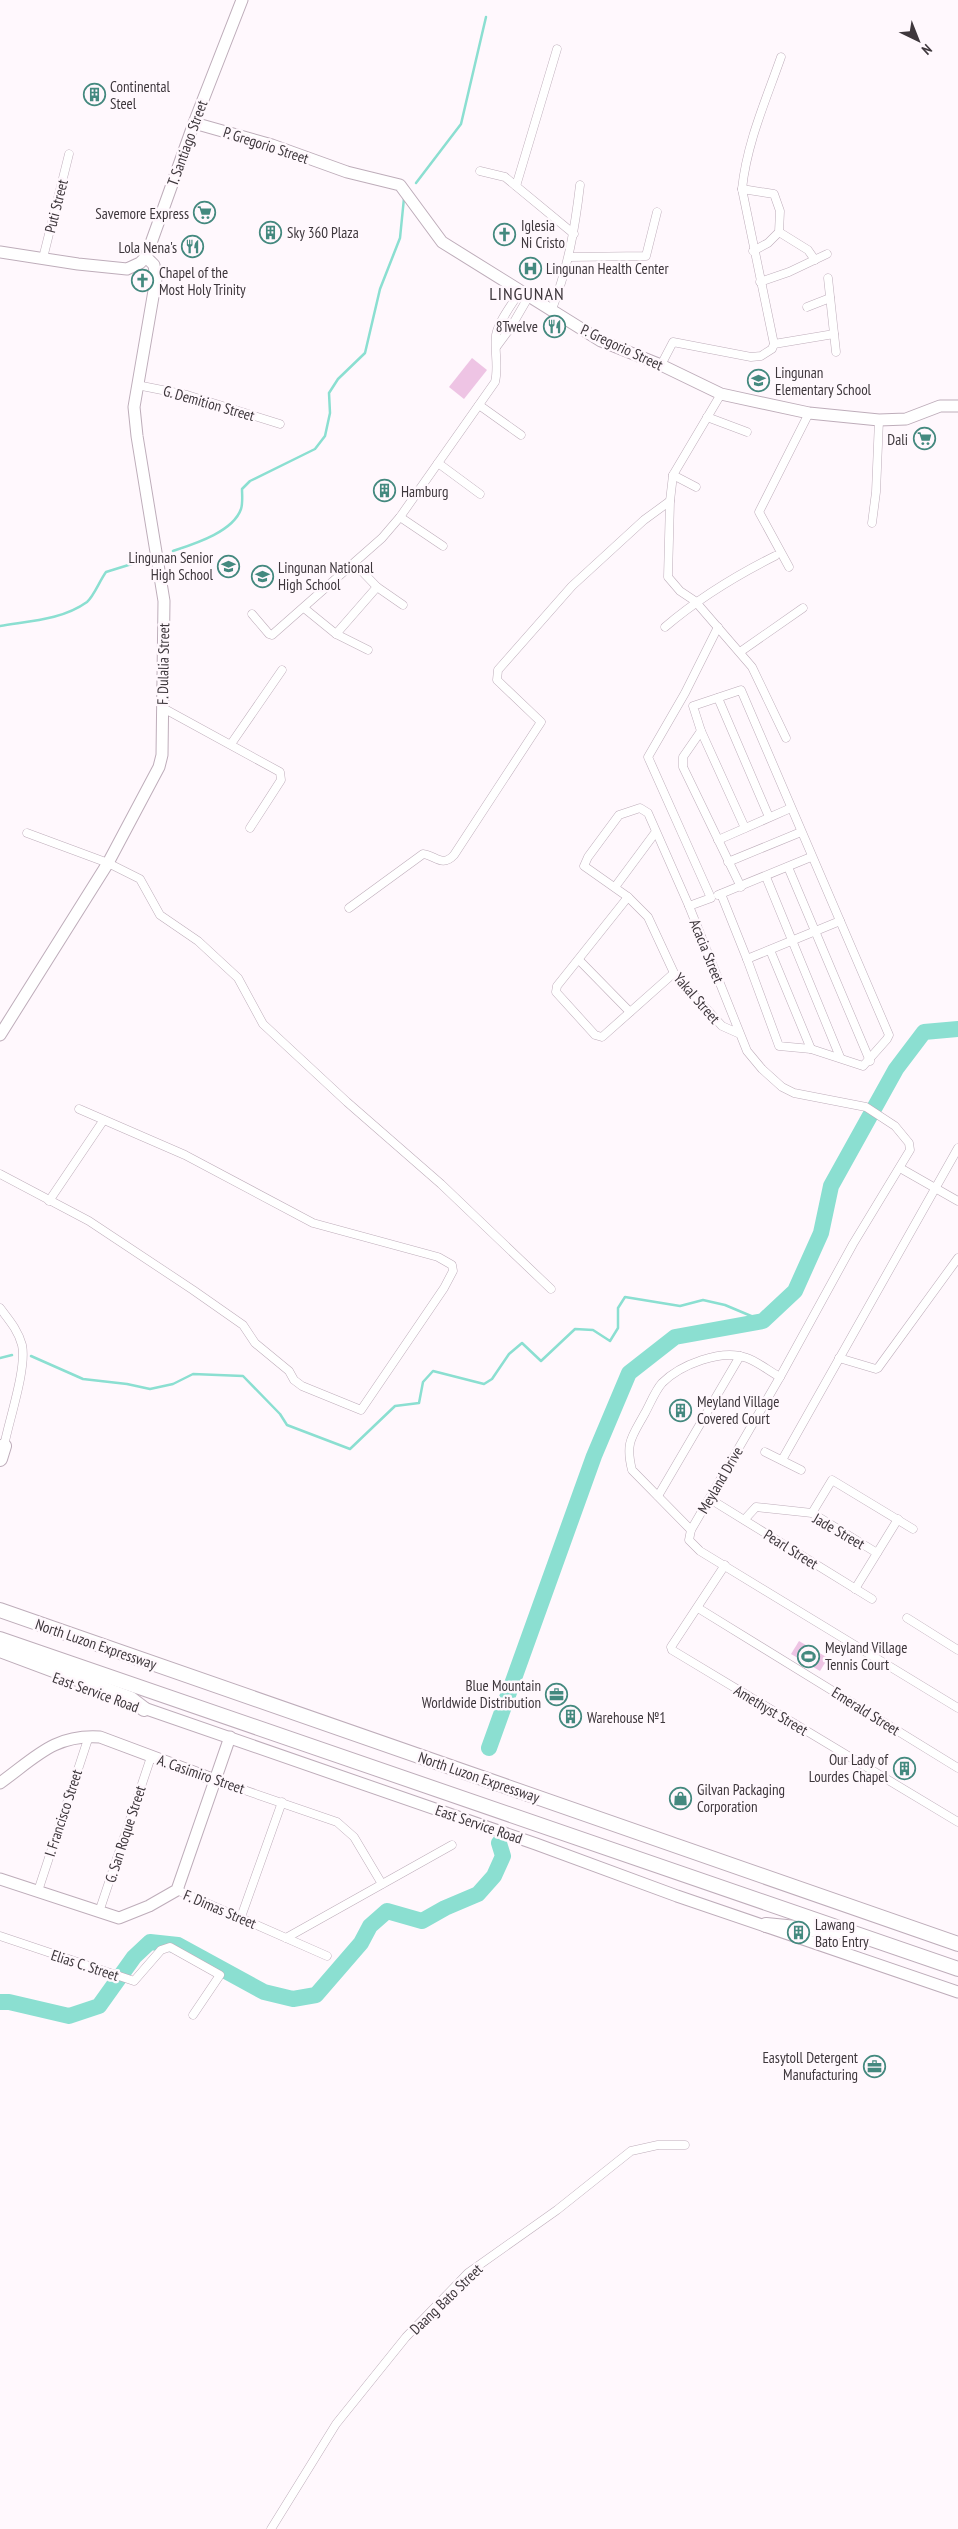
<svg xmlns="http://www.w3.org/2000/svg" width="958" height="2529" font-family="'PT Sans Narrow',sans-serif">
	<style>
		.green { fill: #eec4e4 }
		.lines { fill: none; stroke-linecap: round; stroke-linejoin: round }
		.stream { stroke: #8bdfd1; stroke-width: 2.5 }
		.river { stroke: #8bdfd1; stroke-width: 16 }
		.street-casing { stroke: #beadba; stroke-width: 9 }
		.secondary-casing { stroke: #beadba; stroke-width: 13 }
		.highway-casing { stroke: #beadba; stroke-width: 16 }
		.street { stroke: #fff; stroke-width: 8 }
		.secondary { stroke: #fff; stroke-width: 11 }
		.highway { stroke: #fff; stroke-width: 14 }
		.labels { text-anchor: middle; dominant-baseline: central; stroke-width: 5; stroke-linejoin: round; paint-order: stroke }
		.poi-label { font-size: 15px; fill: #3e373c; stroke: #fff8fd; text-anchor: start }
		.street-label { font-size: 15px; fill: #3e373c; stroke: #fff8fd }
		.quarter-label { font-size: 18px; letter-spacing: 1px; fill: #3e373c; stroke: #fff8fd }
	</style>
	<rect width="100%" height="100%" fill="#fff8fd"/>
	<g class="green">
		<polygon points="472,358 487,370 464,399 449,387"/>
		<polygon points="799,1641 828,1658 820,1671 791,1654"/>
	</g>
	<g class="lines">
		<g class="stream">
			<polyline points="416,183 461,124 486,17"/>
			<path d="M173,551c21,-7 60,-19 68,-42 2,-6 1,-14 1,-20l8,-8 65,-32 10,-13 5,-23 -1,-20 9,-14 27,-26 15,-64 20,-51 4,-40"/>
			<path d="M0,626c29,-5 62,-6 87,-24 7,-6 13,-22 19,-30l45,-14"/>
			<polyline points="31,1356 83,1379 127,1384 150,1389 173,1384 193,1374 243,1376 280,1414 287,1425 350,1449 395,1406 419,1403 423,1382 433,1371 484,1384 492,1379 509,1354 522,1343 541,1361 575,1329 593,1330 610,1341 618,1328 618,1308 625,1297 680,1306 703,1300 725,1305 763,1321"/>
			<polyline points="0,1358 12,1355"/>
		</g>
		<g class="river">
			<polyline points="489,1748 594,1456 629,1373 675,1337 763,1321 795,1291 821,1233 831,1186 896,1069 924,1032 958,1029"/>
			<polyline points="0,2002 9,2002 69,2016 99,2006 134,1957 150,1942 178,1945 264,1992 293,1999 316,1995 361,1943 370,1926 387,1911 422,1921 445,1908 478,1894 494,1876 503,1856 499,1843"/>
		</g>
		<defs>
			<g id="street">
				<polyline points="480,171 505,177 574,234"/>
				<polyline points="516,186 557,49"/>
				<polyline points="742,189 774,194 780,211 779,232 768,243 753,251"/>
				<polyline points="779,232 808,250 815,260"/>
				<polyline points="569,257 646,256 657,212"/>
				<polyline points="43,258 69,154"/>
				<polyline points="828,278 836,352"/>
				<polyline points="760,282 789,272 827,254"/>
				<polyline points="807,307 830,298"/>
				<path d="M552,309c16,-41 23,-81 28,-124"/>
				<polyline points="774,344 834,334"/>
				<polyline points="497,346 511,327 529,296"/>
				<path d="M661,365l12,-23 78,15 10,-1 11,-7 2,-5 -32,-155c5,-47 24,-89 39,-132"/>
				<polyline points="137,385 187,395 280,424"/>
				<polyline points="721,394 673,475 670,501 668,577 680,591 695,601 752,667 786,738"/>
				<polyline points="479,405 521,435"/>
				<polyline points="707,417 747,432"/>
				<polyline points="438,463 480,494"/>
				<polyline points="673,475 696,487"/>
				<polyline points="400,517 443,546"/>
				<polyline points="872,523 876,492 879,420"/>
				<polyline points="355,564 377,587 403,605"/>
				<polyline points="789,567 759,512 809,413"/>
				<polyline points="304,608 336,634 368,650"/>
				<path d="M252,614l17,20 3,1 110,-97 18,-21 95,-135c4,-16 -1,-31 1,-47 3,-15 17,-32 25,-45"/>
				<path d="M665,627c34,-29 70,-51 110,-71"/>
				<polyline points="336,634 377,587"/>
				<polyline points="740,652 803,608"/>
				<polyline points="718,698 769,817"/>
				<polyline points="163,708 280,772 281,780 250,828"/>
				<polyline points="701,731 683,757 683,767 741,887"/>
				<polyline points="231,744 282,670"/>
				<polyline points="745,828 701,731 693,706 741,690 889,1035 887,1039 863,1066 811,1049 779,1046 747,959"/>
				<polyline points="27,833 108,863 140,879 160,915 198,941 238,978 263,1024 347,1102 441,1184 551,1289"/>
				<polyline points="718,840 791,808"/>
				<polyline points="728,862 801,832"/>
				<polyline points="788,867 870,1061"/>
				<polyline points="766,877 840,1057"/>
				<polyline points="615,887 655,833"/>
				<polyline points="721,894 747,959 840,921"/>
				<polyline points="718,895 811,857"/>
				<polyline points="628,897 557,986 556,992 595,1035 602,1037 674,973"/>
				<polyline points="689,906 711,898 648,757 685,693 718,627"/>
				<path d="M349,908l74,-54c12,1 19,14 31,1l87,-133 -44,-42 1,-10 74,-84 72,-66 26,-19"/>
				<polyline points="770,950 811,1049"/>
				<polyline points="579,960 630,1012"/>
				<polyline points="740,1034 722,1026 674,973 648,917 628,897 584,866 588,857 619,815 640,808 648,813 689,906 747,1051 762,1069 782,1087 794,1093 866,1107 895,1126 909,1143 910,1150 853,1244 780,1377 691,1530 689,1540 700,1551 958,1708"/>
				<polyline points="900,1168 958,1201"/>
				<polyline points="0,1174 89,1221 193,1290 243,1325 255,1343 289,1371 294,1380 302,1386 361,1410 444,1288 453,1271 452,1265 438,1257 313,1223 185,1155 79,1109"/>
				<polyline points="49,1201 103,1121"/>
				<path d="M0,1308c9,12 18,22 22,37 5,23 -13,75 -18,101"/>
				<polyline points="839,1358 876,1369 878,1368 958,1258"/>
				<polyline points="765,1452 801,1470"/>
				<polyline points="782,1460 958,1148"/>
				<polyline points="658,1496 740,1356"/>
				<polyline points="710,1499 872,1599"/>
				<polyline points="812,1513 832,1480 913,1529"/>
				<polyline points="745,1519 756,1507 812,1513 877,1553"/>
				<path d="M691,1530l-59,-60c-7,-28 0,-33 13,-57 5,-9 10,-22 17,-30 18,-18 60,-35 85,-25 11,4 22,13 33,19"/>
				<polyline points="725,1565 671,1647 672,1650 958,1822"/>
				<polyline points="855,1589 898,1519"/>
				<polyline points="698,1608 958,1768"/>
				<polyline points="907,1618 958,1650"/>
				<polyline points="215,1780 337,1822 354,1837 382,1884"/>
				<polyline points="177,1890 327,1956"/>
				<polyline points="38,1891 89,1736"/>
				<polyline points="99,1912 151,1757"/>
				<polyline points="241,1917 282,1802"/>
				<polyline points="0,1936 134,1981 161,1950 170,1947 220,1975 193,2015"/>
				<polyline points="286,1938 452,1845"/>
				<polyline points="271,2529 336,2424 406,2337 468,2273 557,2210 631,2151 658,2145 685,2145"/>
			</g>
			<g id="secondary">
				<polyline points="194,123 272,145 347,172 400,185 442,242 601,341 661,365 721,394 809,413 879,420 906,419 940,406 958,406"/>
				<polyline points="0,252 78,264 127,269 140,263 146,257 194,123 242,0"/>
				<polyline points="0,1035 108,863 159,767 162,755 164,601 137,436 134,407 156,279 154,265 146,257"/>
				<polyline points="138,1706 536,1844 677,1896 958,1992"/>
				<path d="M0,1783c35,-25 54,-49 100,-46l115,43"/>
				<polyline points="0,1879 119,1918 149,1906 177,1890 230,1737"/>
			</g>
			<g id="highway">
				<polyline points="0,1459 4,1446"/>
				<polyline points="0,1610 958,1944"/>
				<polyline points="0,1639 958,1969"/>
				<polyline points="0,1650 131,1699 144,1709"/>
				<polyline points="766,1925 837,1932"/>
			</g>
		</defs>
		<use href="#street" class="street-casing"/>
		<use href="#secondary" class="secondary-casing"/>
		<use href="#highway" class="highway-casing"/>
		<use href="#street" class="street"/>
		<use href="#secondary" class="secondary"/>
		<use href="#highway" class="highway"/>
	</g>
	<defs>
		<symbol id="building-ring" viewBox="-11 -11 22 22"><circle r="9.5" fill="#fff8fd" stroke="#44897f" stroke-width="1.5"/><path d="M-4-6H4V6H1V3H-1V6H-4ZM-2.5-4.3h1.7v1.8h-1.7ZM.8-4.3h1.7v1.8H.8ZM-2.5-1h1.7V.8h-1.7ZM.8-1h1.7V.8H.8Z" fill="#44897f"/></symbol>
		<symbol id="supermarket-ring" viewBox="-11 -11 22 22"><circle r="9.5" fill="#fff8fd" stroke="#44897f" stroke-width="1.5"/><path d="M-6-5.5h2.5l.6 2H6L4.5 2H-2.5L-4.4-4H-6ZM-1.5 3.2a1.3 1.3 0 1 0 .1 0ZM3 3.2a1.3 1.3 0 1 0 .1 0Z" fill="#44897f"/></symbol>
		<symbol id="church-ring" viewBox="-11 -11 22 22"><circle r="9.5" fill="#fff8fd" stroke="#44897f" stroke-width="1.5"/><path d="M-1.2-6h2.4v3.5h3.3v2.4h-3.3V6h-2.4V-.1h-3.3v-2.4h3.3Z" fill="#44897f"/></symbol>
		<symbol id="restaurant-ring" viewBox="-11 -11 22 22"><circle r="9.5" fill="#fff8fd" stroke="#44897f" stroke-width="1.5"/><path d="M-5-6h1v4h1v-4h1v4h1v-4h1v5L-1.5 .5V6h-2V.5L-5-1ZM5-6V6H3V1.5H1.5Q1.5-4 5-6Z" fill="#44897f"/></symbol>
		<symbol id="hospital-ring" viewBox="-11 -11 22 22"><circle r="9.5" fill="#fff8fd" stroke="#44897f" stroke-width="1.5"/><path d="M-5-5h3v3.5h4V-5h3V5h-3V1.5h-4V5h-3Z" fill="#44897f"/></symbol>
		<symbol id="school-ring" viewBox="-11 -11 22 22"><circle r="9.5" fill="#fff8fd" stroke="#44897f" stroke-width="1.5"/><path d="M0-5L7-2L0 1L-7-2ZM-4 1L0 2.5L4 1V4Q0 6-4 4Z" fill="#44897f"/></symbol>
		<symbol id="stadium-ring" viewBox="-11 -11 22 22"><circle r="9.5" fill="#fff8fd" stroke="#44897f" stroke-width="1.5"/><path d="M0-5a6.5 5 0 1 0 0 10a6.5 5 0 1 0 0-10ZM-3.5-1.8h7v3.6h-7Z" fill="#44897f"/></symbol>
		<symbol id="office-ring" viewBox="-11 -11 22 22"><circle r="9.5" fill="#fff8fd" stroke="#44897f" stroke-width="1.5"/><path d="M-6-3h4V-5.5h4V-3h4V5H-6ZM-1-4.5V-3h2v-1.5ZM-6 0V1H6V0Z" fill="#44897f"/></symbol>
		<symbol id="shop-ring" viewBox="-11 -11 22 22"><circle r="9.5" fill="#fff8fd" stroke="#44897f" stroke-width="1.5"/><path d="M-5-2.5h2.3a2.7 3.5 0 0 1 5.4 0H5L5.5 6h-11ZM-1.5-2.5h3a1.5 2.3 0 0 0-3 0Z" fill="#44897f"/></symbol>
	</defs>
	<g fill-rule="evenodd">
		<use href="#building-ring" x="82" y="82" width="25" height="25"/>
		<use href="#supermarket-ring" x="192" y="200" width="25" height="25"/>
		<use href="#building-ring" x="258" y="220" width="25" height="25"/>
		<use href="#church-ring" x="492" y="222" width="25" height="25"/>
		<use href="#restaurant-ring" x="180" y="234" width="25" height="25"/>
		<use href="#hospital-ring" x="518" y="256" width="25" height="25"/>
		<use href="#church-ring" x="130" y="268" width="25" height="25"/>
		<use href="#restaurant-ring" x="542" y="314" width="25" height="25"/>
		<use href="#school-ring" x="746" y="368" width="25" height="25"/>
		<use href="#supermarket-ring" x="912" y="426" width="25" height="25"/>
		<use href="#building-ring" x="372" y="478" width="25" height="25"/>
		<use href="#school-ring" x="216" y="554" width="25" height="25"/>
		<use href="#school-ring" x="250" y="564" width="25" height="25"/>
		<use href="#building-ring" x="668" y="1398" width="25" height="25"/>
		<use href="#stadium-ring" x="796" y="1644" width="25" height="25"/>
		<use href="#office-ring" x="544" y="1682" width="25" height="25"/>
		<use href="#building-ring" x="558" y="1704" width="25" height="25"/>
		<use href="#building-ring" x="892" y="1756" width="25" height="25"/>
		<use href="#shop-ring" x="668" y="1786" width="25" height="25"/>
		<use href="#building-ring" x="786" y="1920" width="25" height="25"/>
		<use href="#office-ring" x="862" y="2054" width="25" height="25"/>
	</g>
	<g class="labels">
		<g class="poi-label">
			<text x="110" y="86">Continental<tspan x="110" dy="17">Steel</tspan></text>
			<text x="189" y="213" text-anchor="end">Savemore Express</text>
			<text x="521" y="225">Iglesia<tspan x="521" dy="17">Ni Cristo</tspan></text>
			<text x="287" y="232">Sky 360 Plaza</text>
			<text x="177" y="247" text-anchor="end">Lola Nena's</text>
			<text x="546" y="268">Lingunan Health Center</text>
			<text x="159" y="272">Chapel of the<tspan x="159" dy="17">Most Holy Trinity</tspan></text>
			<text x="538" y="326" text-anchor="end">8Twelve</text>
			<text x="775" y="372">Lingunan<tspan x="775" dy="17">Elementary School</tspan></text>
			<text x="908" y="439" text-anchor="end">Dali</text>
			<text x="401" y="491">Hamburg</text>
			<text x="213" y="557" text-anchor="end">Lingunan Senior<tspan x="213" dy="17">High School</tspan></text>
			<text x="278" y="567">Lingunan National<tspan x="278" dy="17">High School</tspan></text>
			<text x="697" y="1401">Meyland Village<tspan x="697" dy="17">Covered Court</tspan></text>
			<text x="825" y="1647">Meyland Village<tspan x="825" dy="17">Tennis Court</tspan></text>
			<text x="541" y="1685" text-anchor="end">Blue Mountain<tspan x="541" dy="17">Worldwide Distribution</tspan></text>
			<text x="587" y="1717">Warehouse №1</text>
			<text x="888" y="1759" text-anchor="end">Our Lady of<tspan x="888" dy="17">Lourdes Chapel</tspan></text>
			<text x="697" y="1789">Gilvan Packaging<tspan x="697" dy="17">Corporation</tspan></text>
			<text x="815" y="1924">Lawang<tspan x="815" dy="17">Bato Entry</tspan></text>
			<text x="858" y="2057" text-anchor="end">Easytoll Detergent<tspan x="858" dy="17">Manufacturing</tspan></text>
		</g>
		<g class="street-label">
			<text transform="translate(187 143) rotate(-70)">T. Santiago Street</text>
			<text transform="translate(266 145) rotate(18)">P. Gregorio Street</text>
			<text transform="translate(56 206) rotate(-76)">Puti Street</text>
			<text transform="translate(622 347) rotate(25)">P. Gregorio Street</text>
			<text transform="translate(209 403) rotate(16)">G. Demition Street</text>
			<text transform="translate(163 664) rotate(-89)">F. Dulalia Street</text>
			<text transform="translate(707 951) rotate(68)">Acacia Street</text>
			<text transform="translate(697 998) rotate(49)">Yakal Street</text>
			<text transform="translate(720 1480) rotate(-60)">Meyland Drive</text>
			<text transform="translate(839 1531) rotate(30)">Jade Street</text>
			<text transform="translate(791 1549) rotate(32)">Pearl Street</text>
			<text transform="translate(96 1644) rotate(19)">North Luzon Expressway</text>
			<text transform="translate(96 1692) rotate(20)">East Service Road</text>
			<text transform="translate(771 1710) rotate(31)">Amethyst Street</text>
			<text transform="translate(866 1711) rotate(32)">Emerald Street</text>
			<text transform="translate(201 1774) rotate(19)">A. Casimiro Street</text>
			<text transform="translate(479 1777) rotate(19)">North Luzon Expressway</text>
			<text transform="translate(63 1813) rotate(-72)">I. Francisco Street</text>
			<text transform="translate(479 1824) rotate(19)">East Service Road</text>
			<text transform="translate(125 1834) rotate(-72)">G. San Roque Street</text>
			<text transform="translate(220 1909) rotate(23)">F. Dimas Street</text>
			<text transform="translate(85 1965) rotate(18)">Elias C. Street</text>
			<text transform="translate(446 2299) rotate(-44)">Daang Bato Street</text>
		</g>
		<g class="quarter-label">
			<text x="527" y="293">LINGUNAN</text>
		</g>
	</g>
	<g transform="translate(918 40) rotate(137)" stroke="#fff8fd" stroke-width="4" paint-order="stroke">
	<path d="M0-4L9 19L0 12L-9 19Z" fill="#3e373c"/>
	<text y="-8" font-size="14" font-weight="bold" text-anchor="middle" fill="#3e373c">N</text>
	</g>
</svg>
